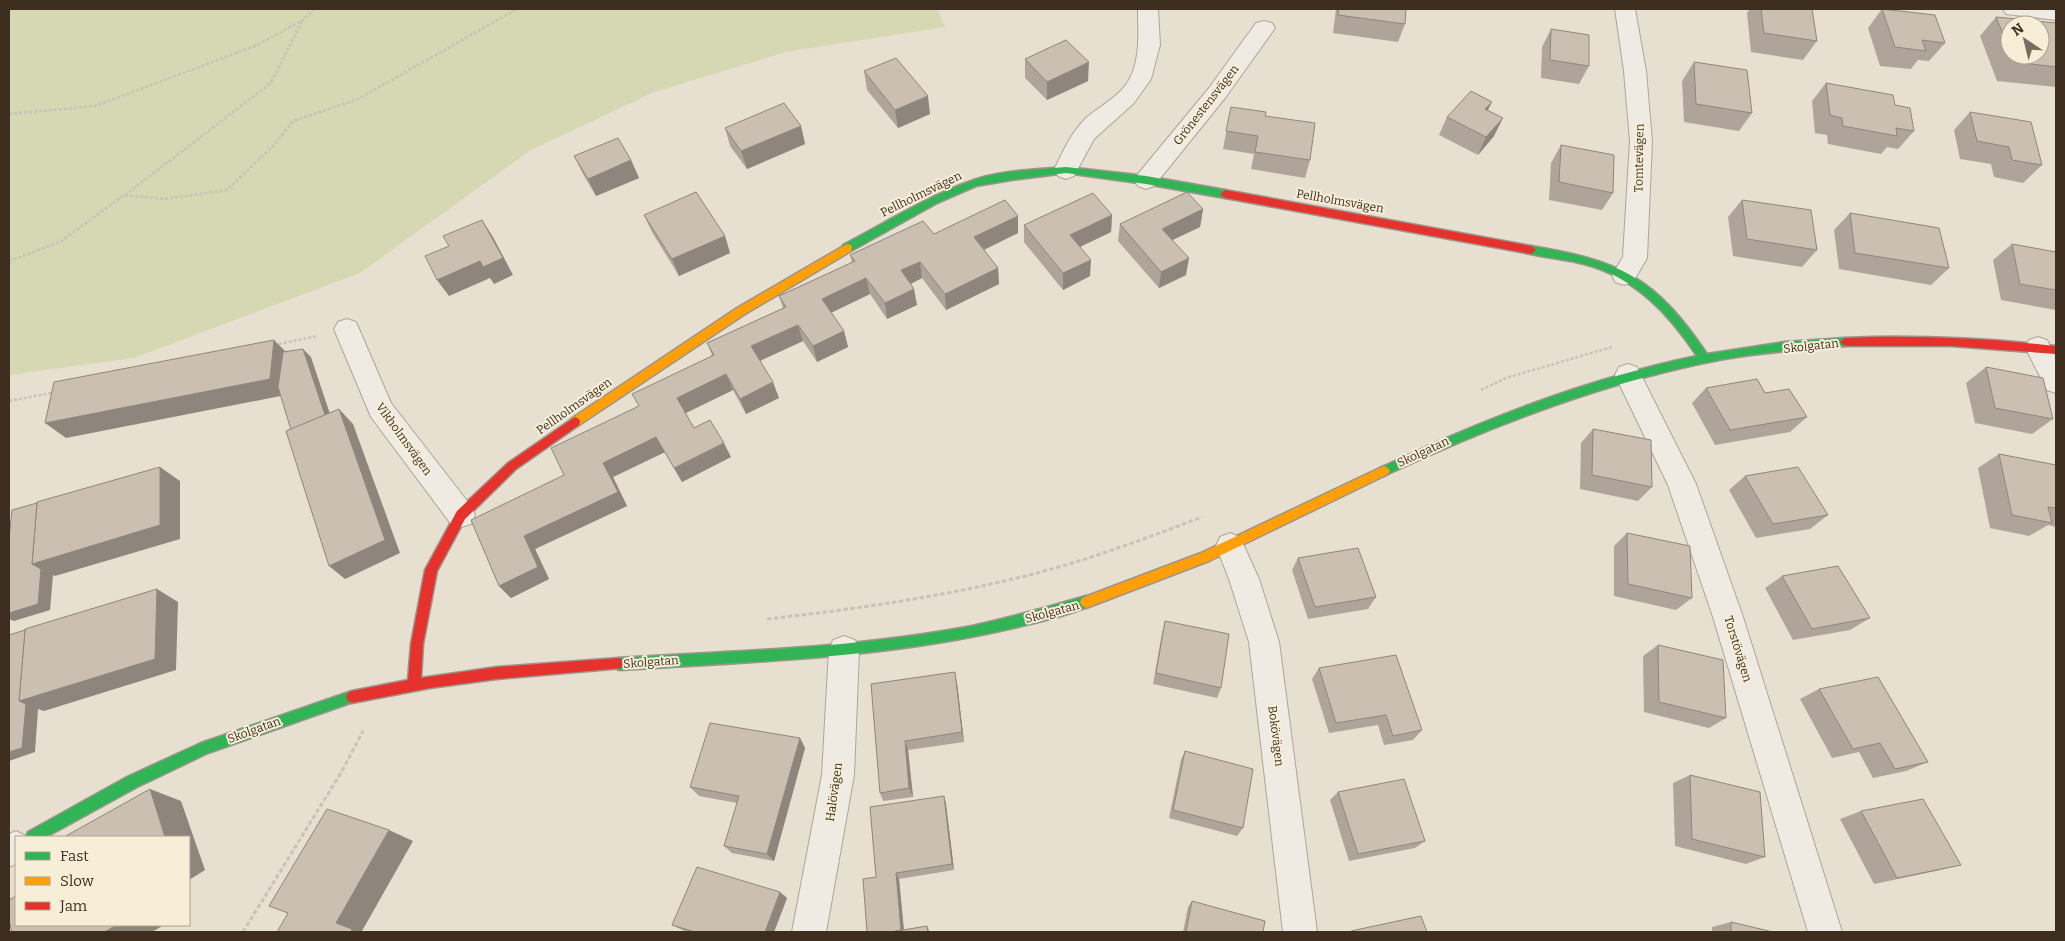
<svg xmlns="http://www.w3.org/2000/svg" width="2065" height="941" font-family="Bitter,serif">
	<style>
		.green { fill: #d6d7b3 }
		.lines { fill: none; stroke-linecap: round; stroke-linejoin: round }
		.street-casing { stroke: #ada599; stroke-width: 2 }
		.fast-casing { stroke: #9c958a; stroke-width: 3 }
		.slow-casing { stroke: #9c958a; stroke-width: 3 }
		.jam-casing { stroke: #9c958a; stroke-width: 3 }
		.path-far1 { stroke: #c8c2b9; stroke-width: 2.5; stroke-dasharray: 3 2; stroke-linecap: butt }
		.path { stroke: #c8c2b9; stroke-width: 3; stroke-dasharray: 4.5 2.5; stroke-linecap: butt }
		.street { fill: #efebe3; fill-rule: evenodd }
		.fast { fill: #30b455; fill-rule: evenodd }
		.slow { fill: #ff9f0a; fill-rule: evenodd }
		.jam { fill: #e5322d; fill-rule: evenodd }
		.wall { fill: #afa499; fill-rule: evenodd }
		.shaded-wall { fill: #8e867d }
		.building { fill: #cbbfb2; stroke: #8e867d }
		.labels { text-anchor: middle; dominant-baseline: central; stroke-width: 4; stroke-linejoin: round; paint-order: stroke }
		.street-label { font-size: 12px; fill: #3d2e20; stroke: #f7eed8 }
	</style>
	<rect width="100%" height="100%" fill="#e7e0d1"/>
	<polygon class="green" points="9,9 937,9 945,27 786,52 654,92 531,150 360,273 134,358 9,375"/>
	<g class="lines">
		<defs>
			<g id="street">
				<path d="M1138,9h20l2,36 -9,34 -17,24 -40,36 -20,37 -8,3 -8,-3 -4,-6c9,-19 17,-37 32,-52 14,-12 34,-22 43,-38 12,-22 9,-48 9,-71z"/>
				<polygon points="1615,9 1635,9 1646,71 1652,141 1647,258 1633,282 1624,285 1615,282 1612,275 1623,257 1630,141 1624,71"/>
				<polygon points="2003,9 2056,9 2056,20 2006,14"/>
				<polygon points="1264,21 1272,23 1275,28 1225,98 1154,186 1146,189 1138,186 1134,180 1138,174 1209,88 1256,23"/>
				<polygon points="347,319 356,322 391,403 471,506 475,515 471,524 461,527 451,524 371,417 334,329 338,322"/>
				<polygon points="2038,337 2047,340 2056,357 2056,393 2047,390 2025,347 2029,340"/>
				<polygon points="1628,364 1637,367 1696,484 1743,617 1842,932 1808,932 1713,617 1668,485 1615,375 1619,367"/>
				<polygon points="1230,533 1240,537 1259,579 1279,642 1317,932 1283,932 1249,642 1229,579 1216,546 1220,537"/>
				<polygon points="844,636 855,640 859,650 854,775 826,932 792,932 822,775 829,650 833,640"/>
				<polygon points="16,831 28,837 16,837 16,864 9,867 9,834"/>
			</g>
			<g id="fast">
				<path d="M1066,167l80,9 79,14 5,4 -5,4 -79,-14 -80,-11 -55,7 -35,6 -39,17 -86,48h-8l-1,-3 1,-3c42,-22 83,-48 128,-64 28,-11 65,-11 95,-14z"/>
				<path d="M1531,246c90,15 124,31 176,108l78,-12 60,-4 5,4 -5,4c-40,3 -81,6 -121,13 -117,22 -228,65 -336,115l-4,2 -4,-2 -2,-3 2,-3c102,-48 206,-89 317,-112 -28,-42 -62,-79 -113,-92 -19,-5 -38,-6 -57,-11l-1,-3z"/>
				<path d="M1086,596l4,2 2,4 -2,4c-30,12 -63,19 -95,26 -123,27 -250,30 -376,38l-4,-2 -2,-4 2,-4 4,-2c118,-7 237,-10 353,-32 38,-8 76,-19 114,-30z"/>
				<polygon points="352,691 356,693 358,697 356,701 208,753 137,787 46,837 26,837 28,832 127,777 201,743"/>
			</g>
			<g id="slow">
				<polygon points="847,244 851,245 852,248 851,251 745,314 579,425 571,425 570,422 571,419 737,308"/>
				<polygon points="1384,466 1388,468 1390,471 1388,474 1209,561 1086,608 1082,606 1080,602 1082,598 1201,553"/>
			</g>
			<g id="jam">
				<polygon points="1225,190 1531,246 1536,250 1531,254 1225,198 1220,194"/>
				<path d="M1872,337c61,-1 123,2 184,9v8l-105,-8h-106l-5,-4 5,-4z"/>
				<polygon points="575,417 579,419 580,422 579,425 516,469 465,519 437,571 423,644 421,678 497,667 619,658 623,660 625,664 623,668 497,679 430,688 352,703 348,701 346,697 348,693 352,691 408,680 411,644 425,570 457,511 508,463"/>
			</g>
		</defs>
		<use href="#street" class="street-casing"/>
		<use href="#fast" class="fast-casing"/>
		<use href="#slow" class="slow-casing"/>
		<use href="#jam" class="jam-casing"/>
		<g class="path-far1">
			<polyline points="9,114 95,106 255,46 303,20 314,9"/>
			<polyline points="125,195 271,83 302,21"/>
			<polyline points="9,261 60,242 124,195 165,199 227,190 274,145 293,121 358,99 517,9"/>
			<polyline points="274,345 317,336"/>
			<polyline points="1481,390 1506,378 1612,347"/>
			<polyline points="9,401 56,392"/>
		</g>
		<g class="path">
			<path d="M767,619c98,-11 196,-25 292,-52 48,-14 96,-32 143,-50"/>
			<polyline points="243,932 342,771 363,731"/>
		</g>
		<use href="#street" class="street"/>
		<use href="#fast" class="fast"/>
		<use href="#slow" class="slow"/>
		<use href="#jam" class="jam"/>
	</g>
	<g class="wall">
		<polygon points="1336,9 1406,9 1405,24 1398,42 1333,33"/>
		<polygon points="1750,9 1812,9 1817,41 1803,60 1751,52 1747,13"/>
		<polygon points="1882,9 1945,43 1929,61 1918,60 1911,69 1880,66 1868,28"/>
		<path d="M1996,17l60,6v64l-59,-6 -17,-45zM2010,25l30,30h-30z"/>
		<polygon points="1551,29 1589,66 1579,84 1541,78 1542,47"/>
		<polygon points="1025,59 1088,81 1047,100 1025,78"/>
		<polygon points="1694,62 1752,113 1739,131 1684,122 1682,81"/>
		<polygon points="864,71 930,114 898,128 867,90"/>
		<polygon points="1826,83 1895,105 1914,131 1898,149 1887,147 1881,154 1828,144 1827,135 1815,133 1812,101"/>
		<polygon points="1231,107 1265,116 1310,160 1305,178 1251,169 1254,154 1223,149"/>
		<polygon points="1488,110 1494,136 1478,155 1439,135 1447,117"/>
		<polygon points="1970,112 2042,165 2023,183 1994,177 1991,164 1960,159 1954,130"/>
		<polygon points="801,126 805,144 747,169 730,146 725,128"/>
		<polygon points="1561,145 1613,193 1602,210 1549,200 1551,163"/>
		<polygon points="574,156 631,160 639,178 596,196 583,174"/>
		<polygon points="1742,200 1817,250 1802,267 1733,256 1728,217"/>
		<polygon points="1203,209 1200,227 1172,240 1186,275 1159,288 1118,241 1120,224"/>
		<polygon points="1850,213 1949,268 1931,285 1839,269 1834,230"/>
		<polygon points="644,215 725,236 730,253 679,276 652,232"/>
		<polygon points="1112,215 1111,232 1080,247 1090,276 1063,290 1024,242 1024,225"/>
		<polygon points="1018,216 1018,233 984,250 998,268 999,284 946,310 922,278 911,284 917,305 887,319 870,294 831,313 844,331 848,347 817,362 803,341 760,361 779,398 746,414 733,390 685,413 694,428 731,457 682,482 665,452 613,477 627,506 535,549 549,579 511,598 499,586 564,475 639,406 712,355 707,343 783,308 779,296 852,263 850,255 934,234"/>
		<polygon points="2012,244 2056,252 2056,310 2001,300 1993,260"/>
		<polygon points="1986,367 2053,419 2032,434 1975,423 1966,383"/>
		<polygon points="1706,388 1765,393 1807,417 1790,432 1715,445 1692,403"/>
		<polygon points="1593,429 1652,487 1638,501 1580,489 1581,443"/>
		<polygon points="1999,454 2056,465 2056,527 2048,525 2029,536 1990,528 1978,468"/>
		<polygon points="1745,476 1828,515 1810,529 1756,538 1729,490"/>
		<polygon points="1627,533 1692,598 1676,610 1614,596 1614,546"/>
		<polygon points="1298,558 1376,597 1368,609 1308,619 1292,570"/>
		<polygon points="1782,576 1870,618 1850,630 1793,640 1765,588"/>
		<polygon points="1165,621 1221,688 1217,698 1153,684 1162,633"/>
		<polygon points="1658,645 1726,718 1709,728 1644,712 1643,656"/>
		<polygon points="1319,668 1422,730 1413,740 1384,745 1378,725 1329,733 1312,679"/>
		<polygon points="957,683 964,742 908,750 913,797 883,801 880,793 871,684"/>
		<polygon points="1819,689 1928,762 1906,771 1873,778 1859,752 1832,758 1800,699"/>
		<polygon points="800,738 805,748 774,861 732,853 724,846 737,803 699,796 690,787"/>
		<polygon points="1185,751 1243,828 1237,836 1169,818 1181,760"/>
		<polygon points="1690,775 1765,857 1746,864 1675,846 1673,783"/>
		<polygon points="1338,792 1425,841 1415,848 1349,861 1330,800"/>
		<polygon points="944,796 946,804 954,870 899,879 904,930 927,926 930,932 867,932 876,877"/>
		<polygon points="1861,811 1961,865 1936,871 1874,884 1840,819"/>
		<polygon points="787,898 774,932 688,932 682,930 672,925"/>
		<polygon points="1192,901 1263,932 1183,932 1188,907"/>
		<polygon points="1731,922 1773,932 1712,932 1712,927"/>
	</g>
	<g class="shaded-wall">
		<polygon points="1089,62 1088,81 1047,100 1047,82"/>
		<polygon points="928,96 930,114 898,128 895,110"/>
		<polygon points="1492,102 1483,120 1485,109"/>
		<polygon points="1503,118 1494,136 1478,155 1486,137"/>
		<polygon points="801,126 805,144 747,169 741,151"/>
		<polygon points="631,160 639,178 596,196 588,179"/>
		<polygon points="1203,209 1200,227 1160,246 1162,229"/>
		<polygon points="1112,215 1111,232 1069,252 1070,235"/>
		<polygon points="1018,216 1018,233 975,254 974,237"/>
		<polygon points="482,220 493,237 513,275 494,284 490,278 449,296 437,280"/>
		<polygon points="725,236 730,253 679,276 672,259"/>
		<polygon points="1189,258 1186,275 1159,288 1161,272"/>
		<polygon points="1091,260 1090,276 1063,290 1063,273"/>
		<polygon points="920,262 922,278 904,287 901,270"/>
		<polygon points="998,268 999,284 946,310 945,294"/>
		<polygon points="866,278 870,294 826,315 822,299"/>
		<polygon points="914,289 917,305 887,319 885,303"/>
		<polygon points="798,325 803,341 757,362 751,346"/>
		<polygon points="844,331 848,347 817,362 813,346"/>
		<polygon points="274,340 290,356 286,395 66,438 45,423"/>
		<polygon points="303,349 311,357 335,429 301,444"/>
		<polygon points="726,374 733,390 684,414 677,398"/>
		<polygon points="773,382 779,398 746,414 740,399"/>
		<polygon points="339,409 353,424 400,553 345,579 329,566"/>
		<polygon points="656,437 665,452 613,477 627,506 535,549 549,579 511,598 499,586 524,536 603,463"/>
		<polygon points="724,443 731,457 682,482 674,468"/>
		<polygon points="160,467 180,481 180,539 55,576 53,575 50,610 14,621 9,619 9,613 32,564"/>
		<polygon points="157,589 178,602 176,670 44,711 38,709 35,752 9,761 9,752 19,701"/>
		<polygon points="955,672 957,683 964,742 962,732"/>
		<polygon points="800,738 805,748 774,861 767,854"/>
		<polygon points="905,741 908,750 913,797 909,788"/>
		<polygon points="150,789 181,801 205,870 189,880 189,837 165,837"/>
		<polygon points="944,796 946,804 954,870 952,864"/>
		<polygon points="389,830 413,841 362,931 367,932 351,932 336,923"/>
		<polygon points="896,873 899,879 904,932 901,932"/>
		<polygon points="780,892 787,898 774,932 765,932"/>
		<polygon points="117,925 164,925 152,932 104,932"/>
	</g>
	<g class="building">
		<polygon points="1339,9 1406,9 1405,24 1338,15"/>
		<polygon points="1761,9 1812,9 1817,41 1764,33"/>
		<polygon points="1882,9 1935,15 1945,43 1922,40 1926,51 1895,47"/>
		<polygon points="1996,17 2056,23 2056,67 2015,62 2012,55 2040,55 2040,25 2010,25 2010,51"/>
		<polygon points="1551,29 1589,35 1589,66 1550,60"/>
		<polygon points="1066,40 1089,62 1047,82 1025,59"/>
		<polygon points="896,58 928,96 895,110 864,71"/>
		<polygon points="1694,62 1747,70 1752,113 1696,104"/>
		<polygon points="1826,83 1893,95 1895,105 1910,108 1914,131 1896,128 1897,136 1843,126 1842,118 1830,115"/>
		<polygon points="1471,91 1492,102 1485,109 1503,118 1486,137 1447,117"/>
		<polygon points="784,103 801,126 741,151 725,128"/>
		<polygon points="1231,107 1266,112 1265,116 1315,123 1310,160 1255,152 1258,136 1226,131"/>
		<polygon points="1970,112 2031,122 2042,165 2012,160 2009,147 1977,141"/>
		<polygon points="618,138 631,160 588,179 574,156"/>
		<polygon points="1561,145 1614,155 1613,193 1559,182"/>
		<polygon points="696,192 725,236 672,259 644,215"/>
		<polygon points="1187,192 1203,209 1162,229 1189,258 1161,272 1120,224"/>
		<polygon points="1093,193 1112,215 1070,235 1091,260 1063,273 1024,225"/>
		<polygon points="1005,200 1018,216 974,237 998,268 945,294 920,262 901,270 914,289 885,303 866,278 822,299 844,331 813,346 798,325 751,346 773,382 740,399 726,374 677,398 694,428 710,420 724,443 674,468 656,437 603,463 618,492 524,536 538,567 499,586 471,520 564,475 551,448 639,406 632,394 714,355 707,343 786,307 779,296 855,261 850,255 923,221 934,234"/>
		<polygon points="1742,200 1811,210 1817,250 1747,239"/>
		<polygon points="1850,213 1939,228 1949,268 1855,253"/>
		<polygon points="482,220 503,258 483,267 480,261 437,280 425,256 449,246 443,236"/>
		<polygon points="2012,244 2056,252 2056,290 2020,284"/>
		<polygon points="274,340 270,379 45,423 54,382"/>
		<polygon points="303,349 325,415 291,430 278,387 283,352"/>
		<polygon points="1986,367 2043,378 2053,419 1995,408"/>
		<polygon points="1757,379 1765,393 1789,389 1807,417 1730,430 1706,388"/>
		<polygon points="339,409 385,540 329,566 286,431"/>
		<polygon points="1593,429 1651,440 1652,487 1592,475"/>
		<polygon points="1999,454 2056,465 2056,508 2048,507 2052,523 2012,515"/>
		<polygon points="160,467 160,525 32,564 37,502"/>
		<polygon points="1798,467 1828,515 1773,524 1745,476"/>
		<polygon points="37,503 32,564 41,569 38,604 9,613 9,539 12,510"/>
		<polygon points="1627,533 1690,546 1692,598 1628,584"/>
		<polygon points="1358,548 1376,597 1315,607 1298,558"/>
		<polygon points="1838,566 1870,618 1812,629 1782,576"/>
		<polygon points="157,589 155,659 19,701 25,629"/>
		<polygon points="1165,621 1229,634 1221,688 1156,673"/>
		<polygon points="25,630 19,701 26,704 22,748 9,752 9,635"/>
		<polygon points="1658,645 1723,660 1726,718 1659,702"/>
		<polygon points="1396,655 1422,730 1393,736 1386,715 1336,723 1319,668"/>
		<polygon points="955,672 962,732 905,741 909,788 880,793 871,684"/>
		<polygon points="1878,677 1928,762 1895,769 1880,743 1853,749 1819,689"/>
		<polygon points="710,723 800,738 767,854 724,846 739,796 690,787"/>
		<polygon points="1185,751 1253,769 1243,828 1173,810"/>
		<polygon points="1690,775 1760,792 1765,857 1692,839"/>
		<polygon points="1404,779 1425,841 1358,854 1338,792"/>
		<polygon points="150,789 165,837 64,837"/>
		<polygon points="944,796 952,864 896,873 901,930 891,932 867,932 863,879 876,877 870,807"/>
		<polygon points="1923,799 1961,865 1897,878 1861,811"/>
		<polygon points="327,809 389,830 336,923 352,929 351,932 277,932 288,913 269,906"/>
		<polygon points="697,867 780,892 765,932 695,932 672,925"/>
		<polygon points="16,896 16,925 117,925 104,932 12,932 9,921 9,900"/>
		<polygon points="1192,901 1265,921 1263,932 1186,932"/>
		<polygon points="1421,916 1427,932 1352,932 1351,931"/>
		<polygon points="1731,922 1773,932 1731,932"/>
		<polygon points="927,926 928,932 891,932"/>
	</g>
	<g class="labels">
		<g class="street-label">
			<text transform="translate(1206 105) rotate(-52)">Grönestensvägen</text>
			<text transform="translate(1639 158) rotate(-89)">Tomtevägen</text>
			<text transform="translate(921 194) rotate(-26)">Pellholmsvägen</text>
			<text transform="translate(1340 201) rotate(10)">Pellholmsvägen</text>
			<text transform="translate(1811 346) rotate(-6)">Skolgatan</text>
			<text transform="translate(574 406) rotate(-35)">Pellholmsvägen</text>
			<text transform="translate(404 439) rotate(54)">Vikholmsvägen</text>
			<text transform="translate(1423 452) rotate(-25)">Skolgatan</text>
			<text transform="translate(1052 612) rotate(-15)">Skolgatan</text>
			<text transform="translate(1738 649) rotate(73)">Torstövägen</text>
			<text transform="translate(651 662) rotate(-4)">Skolgatan</text>
			<text transform="translate(254 730) rotate(-20)">Skolgatan</text>
			<text transform="translate(1276 736) rotate(83)">Bokövägen</text>
			<text transform="translate(834 792) rotate(-82)">Halövägen</text>
		</g>
	</g>
	<rect width="2065" height="941" fill="none" stroke="#3d2e20" stroke-width="20"/>
	<rect x="15" y="836" width="175" height="90" fill="#f7eed8" stroke="#ada18e"/>
	<rect x="25" y="852" width="25" height="8" fill="#30b455" stroke="#ada18e"/>
	<text x="60" y="861" font-size="15" fill="#3d2e20">Fast</text>
	<rect x="25" y="877" width="25" height="8" fill="#ff9f0a" stroke="#ada18e"/>
	<text x="60" y="886" font-size="15" fill="#3d2e20">Slow</text>
	<rect x="25" y="902" width="25" height="8" fill="#e5322d" stroke="#ada18e"/>
	<text x="60" y="911" font-size="15" fill="#3d2e20">Jam</text>
	<g transform="translate(2025 40) rotate(325)"><circle r="24" fill="#f7eed8" stroke="#ada18e"/>
	<path d="M0-4L9 19L0 12L-9 19Z" fill="#786c5e"/>
	<text y="-8" font-size="14" font-weight="bold" text-anchor="middle" fill="#3d2e20">N</text>
	</g>
</svg>
